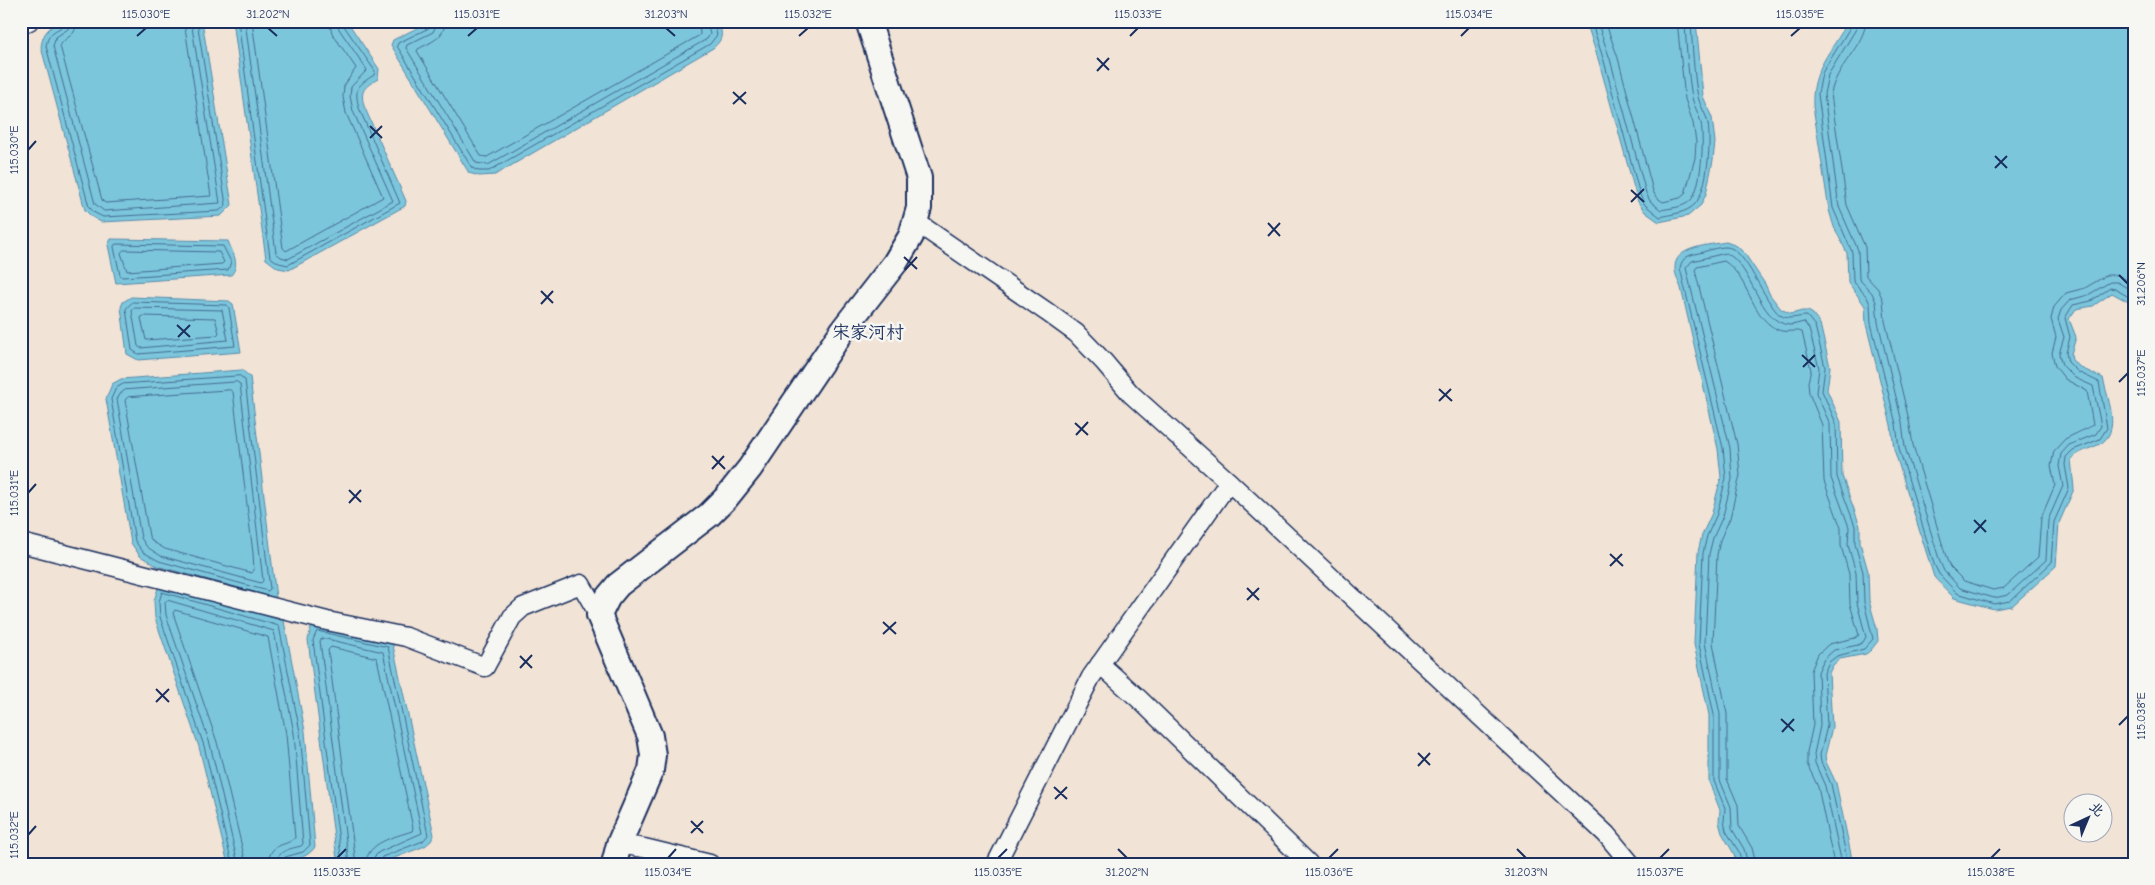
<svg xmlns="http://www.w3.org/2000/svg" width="2155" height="885" font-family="'Comic Neue','LXGW WenKai TC',sans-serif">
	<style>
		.water { fill: #7cc6dc; stroke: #558aaa }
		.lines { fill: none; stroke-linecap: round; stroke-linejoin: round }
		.shore { stroke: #426b90; stroke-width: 1 }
		.street-casing { stroke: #1b2f5e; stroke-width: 21 }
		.secondary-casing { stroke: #1b2f5e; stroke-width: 28 }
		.street { stroke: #f6f6f2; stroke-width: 18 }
		.secondary { stroke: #f6f6f2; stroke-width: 24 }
		.ticks { fill: none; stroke: #1b2f5e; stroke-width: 2 }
		.labels { text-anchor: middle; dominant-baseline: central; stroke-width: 5; stroke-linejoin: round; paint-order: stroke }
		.quarter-label { font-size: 18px; fill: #1b2f5e; stroke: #f6f6f2 }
		.neatline { fill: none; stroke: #1b2f5e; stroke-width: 2 }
		.ticks-label { font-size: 12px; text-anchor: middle; fill: #1b2f5e }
	</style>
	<rect width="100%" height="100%" fill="#f1e3d6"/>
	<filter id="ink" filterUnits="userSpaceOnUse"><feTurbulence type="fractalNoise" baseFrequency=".02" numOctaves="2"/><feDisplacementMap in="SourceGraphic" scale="10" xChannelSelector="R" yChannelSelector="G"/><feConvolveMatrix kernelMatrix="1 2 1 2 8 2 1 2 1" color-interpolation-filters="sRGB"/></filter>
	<g filter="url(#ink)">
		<g class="water">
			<path d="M64,21h138l30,184 -11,11 -120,6 -9,-5 -7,-7 -44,-163c2,-16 9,-21 23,-26z"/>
			<path d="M233,21h114l32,48 -1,10c-14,8 -18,11 -14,27l42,95 -1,5 -116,64 -11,-2 -12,-9z"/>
			<path d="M431,21h286c6,11 7,18 -4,27l-218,127 -16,1 -10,-3 -78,-128 2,-5z"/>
			<polygon points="1586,21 1696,21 1703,96 1712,118 1715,142 1713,160 1706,194 1701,205 1688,216 1659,222 1645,212 1638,202 1599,62"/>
			<path d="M1848,21h286v284l-22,-12 -19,13 -17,3 -7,10 7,18 -5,17 1,6 9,8 22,10c4,20 20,55 -5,67 -9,4 -20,7 -27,14l3,30 -15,34 -3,43 -44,40 -18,3 -40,-11 -20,-21 -40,-128 -3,-24 -25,-101 -1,-18 -17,-24 -1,-29 -13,-26 -5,-17 -16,-104c-2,-37 19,-54 35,-85z"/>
			<path d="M111,239l117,2c4,11 13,23 3,34l-115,8 -8,-38z"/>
			<path d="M1726,242l11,4 8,8 20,30 5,11 11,14 10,5 11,-3h6l5,3 7,10 10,43 -3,23 14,32 1,54 18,50v17l8,28 1,30 8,28 1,12 -7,9 -5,4 -26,5 -7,6 -4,8 3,54 -7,29 1,6 10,21 17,81h-116l-3,-10 -12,-21 -3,-11 1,-12 -11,-28v-67l-15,-71 4,-92 4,-17 10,-22 9,-36 -3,-28 -37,-161c-2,-6 -6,-13 -6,-19 -2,-23 36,-24 51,-27z"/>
			<polygon points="131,297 229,301 233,304 241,352 138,360 127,354 121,307 123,302"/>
			<polygon points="242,370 250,377 276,598 157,566 140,556 131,543 106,399 112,384 121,379"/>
			<path d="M159,585l125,36 21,110 10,116c-15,22 -63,17 -87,17l-29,-117 -44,-129 -1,-17z"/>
			<polygon points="316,625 392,641 434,835 431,841 425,846 379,864 338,864 337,859 308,640 311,628"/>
		</g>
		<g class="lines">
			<g class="shore">
				<path d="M63,21l-1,6c-10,5 -14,8 -16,19l43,161 6,6 8,4 116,-6 7,-6 -29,-184"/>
				<polyline points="70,21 68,29 56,37 53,46 95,204 104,211 220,203 191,21"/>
				<path d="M77,21c-1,17 -11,14 -17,25l42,154 3,3 106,-7 -27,-175"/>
				<path d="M238,21l32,236 9,6 9,2 112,-62 -41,-95c-5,-20 -2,-22 15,-33l1,-4 -31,-45 -1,-5"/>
				<polyline points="245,21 276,253 281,257 288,259 393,201 353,111 350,96 351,87 367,70 339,29 337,21"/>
				<polyline points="252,21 283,248 286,251 383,197 346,113 343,97 344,86 356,68 332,33 329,21"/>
				<polyline points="431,21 429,28 398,43 397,46 472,168 479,171 489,171 710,44 717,35 713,21"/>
				<polyline points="438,21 433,32 407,45 406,48 476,163 488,165 707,39 710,34 706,21"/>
				<path d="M445,21c0,17 -14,21 -27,28l-1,2 64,105 6,1 213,-122 -1,-14"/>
				<path d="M1591,21l13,40 36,134 5,10 15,12c12,-3 27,-4 35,-13 13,-14 17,-67 12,-85 -3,-8 -7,-14 -9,-22 -4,-19 -6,-55 -7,-76"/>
				<path d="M1597,21l13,38 36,134 4,8 11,9c9,-2 21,-2 29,-9 12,-12 14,-62 11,-78 -2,-9 -7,-17 -9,-25 -4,-25 -6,-52 -7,-77"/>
				<polyline points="1605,21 1618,58 1653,191 1656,197 1663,202 1680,198 1685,194 1695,158 1696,142 1693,123 1685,99 1677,21"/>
				<polyline points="1852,21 1851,26 1822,73 1818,94 1833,208 1852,252 1853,281 1867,297 1870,304 1871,323 1896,424 1899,448 1934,564 1939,574 1957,593 1994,604 2010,601 2051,563 2054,522 2069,488 2065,465 2066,457 2073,450 2100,439 2107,428 2099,382 2078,372 2068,362 2066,353 2070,337 2065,318 2073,305 2091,301 2110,288 2115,289 2134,300"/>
				<polyline points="1858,21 1856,29 1828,75 1824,94 1839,207 1858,250 1859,279 1872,293 1876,302 1878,322 1902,422 1905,447 1940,562 1944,571 1960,588 1994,598 2008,595 2046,560 2048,520 2063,486 2059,466 2061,454 2069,445 2096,434 2101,426 2093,386 2075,378 2062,365 2059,354 2064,337 2058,319 2061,310 2070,300 2088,295 2110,282 2117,282 2134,292"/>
				<path d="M1866,21c-1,24 -31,46 -35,73l16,111 18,42 1,29 12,13 5,11 2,21 24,99 4,25 34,115 3,7 14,14 29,9 11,-2 34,-31 3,-39 14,-33 -4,-19 3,-15 11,-12 28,-14 -6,-34 -22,-12 -10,-13 -3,-13 4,-16 -5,-18 3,-12 12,-14 19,-5 22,-13h11l16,9"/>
				<polygon points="116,244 223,246 231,262 228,270 122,277 120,275 114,247"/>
				<polygon points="124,250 219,252 224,262 222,264 127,271 121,253"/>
				<polygon points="133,302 227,305 229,308 235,346 138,354 132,350 126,309"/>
				<polygon points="135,308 222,310 228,340 140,348 138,346 132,311"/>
				<polygon points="144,316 215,318 219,333 217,335 146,340 141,318"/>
				<polygon points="240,376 245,380 270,589 268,591 159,561 143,552 135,541 111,399 116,388 123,384"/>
				<polygon points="237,382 240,384 263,581 261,583 161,556 147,547 141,538 117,399 121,393 125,390"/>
				<polygon points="230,390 233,392 253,553 254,570 252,573 165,549 153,542 149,536 125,400 128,397"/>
				<polyline points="232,864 204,746 160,617 159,602 162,592 279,626 300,732 310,845 303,852 285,857 282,864"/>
				<path d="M238,864l-28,-120 -44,-129 -1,-13 2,-2 107,31 20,102 9,111 -2,2c-11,3 -24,4 -25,18"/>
				<path d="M246,864l-29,-122 -44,-129 2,-3 93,27 18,97 9,104c-11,10 -25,3 -27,26"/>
				<polyline points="342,864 313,640 317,631 388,647 428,835 423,841 382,857 379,864"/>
				<polyline points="349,864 320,641 322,638 383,652 422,833 379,852 374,857 373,864"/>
				<path d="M356,864l-28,-214 3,-3 46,11 36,170 -1,3c-17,6 -46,11 -46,33"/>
				<path d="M1742,864l-3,-12 -13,-21 -2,-10 1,-13 -11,-27v-66l-15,-71 4,-91 4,-17 10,-22 9,-36 -3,-30 -43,-180c2,-11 9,-13 19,-15 8,-2 18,-6 27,-6 19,-1 39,57 54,68 9,6 17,1 27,1l8,10 10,41 -3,24 14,32 1,54 18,49v18l8,28 1,30 9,37 -9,10 -27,7 -8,6 -5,11 3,53 -7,29 1,7 10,22 17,80"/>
				<path d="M1748,864l-4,-15 -12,-20 -1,-22 -11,-27v-66l-15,-71 4,-89 4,-16 10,-22 9,-37 -2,-31 -44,-180 6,-7 34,-8c27,13 32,69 63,72 5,0 10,-2 15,-3l5,7 10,39 -3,25 14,31 1,54 18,49 -1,18 8,28 1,30 9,34 -3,5 -5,3 -24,5 -10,9 -6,13 2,54 -6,28 1,9 10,23 17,78"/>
				<path d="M1756,864l-4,-16 -13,-22 -1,-21 -11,-26v-65l-14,-71 4,-88 3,-15 10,-22 10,-43 -3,-31 -42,-174 2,-3 27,-6c25,16 26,54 52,68 9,5 19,0 26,3l9,38 -3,12 1,11 13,32 2,56 17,47v18l8,28 1,30 9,31 -4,3 -26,6 -11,10 -7,17 2,54 -6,27v12l11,23 16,77"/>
			</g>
			<defs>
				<g id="street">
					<polyline points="21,24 29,21"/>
					<polyline points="916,222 1047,312 1076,333 1104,362 1131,394 1229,482 1606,834 1631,864"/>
					<polyline points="21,543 327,621 406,637 485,667 512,617 523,607 581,584 599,615"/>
					<polyline points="1100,664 1139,699 1309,864"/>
					<polyline points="619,844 644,848 710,864"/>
					<polyline points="996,864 1091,677 1229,482"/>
				</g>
				<polyline id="secondary" points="614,864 619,844 651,770 653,755 650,736 599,615 608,597 618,585 709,515 726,498 750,468 845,327 895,263 911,236 919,208 919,178 868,21"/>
			</defs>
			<use href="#street" class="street-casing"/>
			<use href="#secondary" class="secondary-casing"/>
			<use href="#street" class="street"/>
			<use href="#secondary" class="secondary"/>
		</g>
	</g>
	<path class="ticks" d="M268,28l9,8M666,28l9,8M137,36l9,-8M468,36l9,-8M799,36l9,-8M1130,36l8,-8M1461,36l8,-8M1791,36l9,-8M1097,58l12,12M1097,71l12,-13M733,92l13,12M733,104l13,-12M370,126l12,12M370,138l12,-12M28,150l8,-9M1995,156l12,12M1995,168l12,-12M1631,190l13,12M1631,202l13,-13M1268,223l12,13M1268,236l12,-13M904,257l13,12M905,270l12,-13M2119,275l9,9M541,291l12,12M541,304l12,-13M177,325l13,12M178,337l12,-12M1802,355l13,12M1803,367l12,-12M2119,382l9,-9M1439,389l13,12M1439,401l12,-12M1075,423l13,12M1076,435l12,-13M712,456l13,13M712,469l12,-13M349,490l12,12M28,493l8,-9M349,503l12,-13M1974,520l12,12M1974,533l12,-13M1610,554l13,12M1610,566l12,-12M1247,588l12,12M1247,600l12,-12M883,622l13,12M883,634l13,-12M520,656l12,12M520,668l12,-13M156,689l13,13M156,702l13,-13M1781,719l13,12M2119,725l9,-9M1782,732l12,-13M1418,753l12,12M1418,766l12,-13M1054,787l13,12M1055,799l12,-12M691,821l12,12M691,833l12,-12M28,835l8,-9M1118,849l9,9M1517,849l9,9M337,858l9,-9M668,858l8,-9M998,858l9,-9M1329,858l9,-9M1660,858l9,-9M1991,858l9,-9"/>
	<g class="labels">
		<g class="quarter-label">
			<text x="868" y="332">宋家河村</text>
		</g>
	</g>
	<rect width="2155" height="885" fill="none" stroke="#f6f6f2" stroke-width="55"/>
	<g transform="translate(2088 818) rotate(44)"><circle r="24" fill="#f6f6f2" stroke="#9ea6b7"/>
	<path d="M0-4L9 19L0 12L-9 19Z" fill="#1b2f5e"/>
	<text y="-8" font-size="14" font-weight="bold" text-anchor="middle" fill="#1b2f5e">北</text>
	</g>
	<rect x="28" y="28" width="2100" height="830" class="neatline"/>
	<g class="ticks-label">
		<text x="146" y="18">115.030°E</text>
		<text x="268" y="18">31.202°N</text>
		<text x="477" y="18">115.031°E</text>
		<text x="666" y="18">31.203°N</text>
		<text x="808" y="18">115.032°E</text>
		<text x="1138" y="18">115.033°E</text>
		<text x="1469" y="18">115.034°E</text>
		<text x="1800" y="18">115.035°E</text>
		<text transform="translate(14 150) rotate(-90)" y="4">115.030°E</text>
		<text transform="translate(2141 284) rotate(-90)" y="4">31.206°N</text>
		<text transform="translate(2141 373) rotate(-90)" y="4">115.037°E</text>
		<text transform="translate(14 493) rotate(-90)" y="4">115.031°E</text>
		<text transform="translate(2141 716) rotate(-90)" y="4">115.038°E</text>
		<text transform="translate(14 835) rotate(-90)" y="4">115.032°E</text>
		<text x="337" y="876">115.033°E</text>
		<text x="668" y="876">115.034°E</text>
		<text x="998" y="876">115.035°E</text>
		<text x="1127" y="876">31.202°N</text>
		<text x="1329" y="876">115.036°E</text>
		<text x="1526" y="876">31.203°N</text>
		<text x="1660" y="876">115.037°E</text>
		<text x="1991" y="876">115.038°E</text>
	</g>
</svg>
